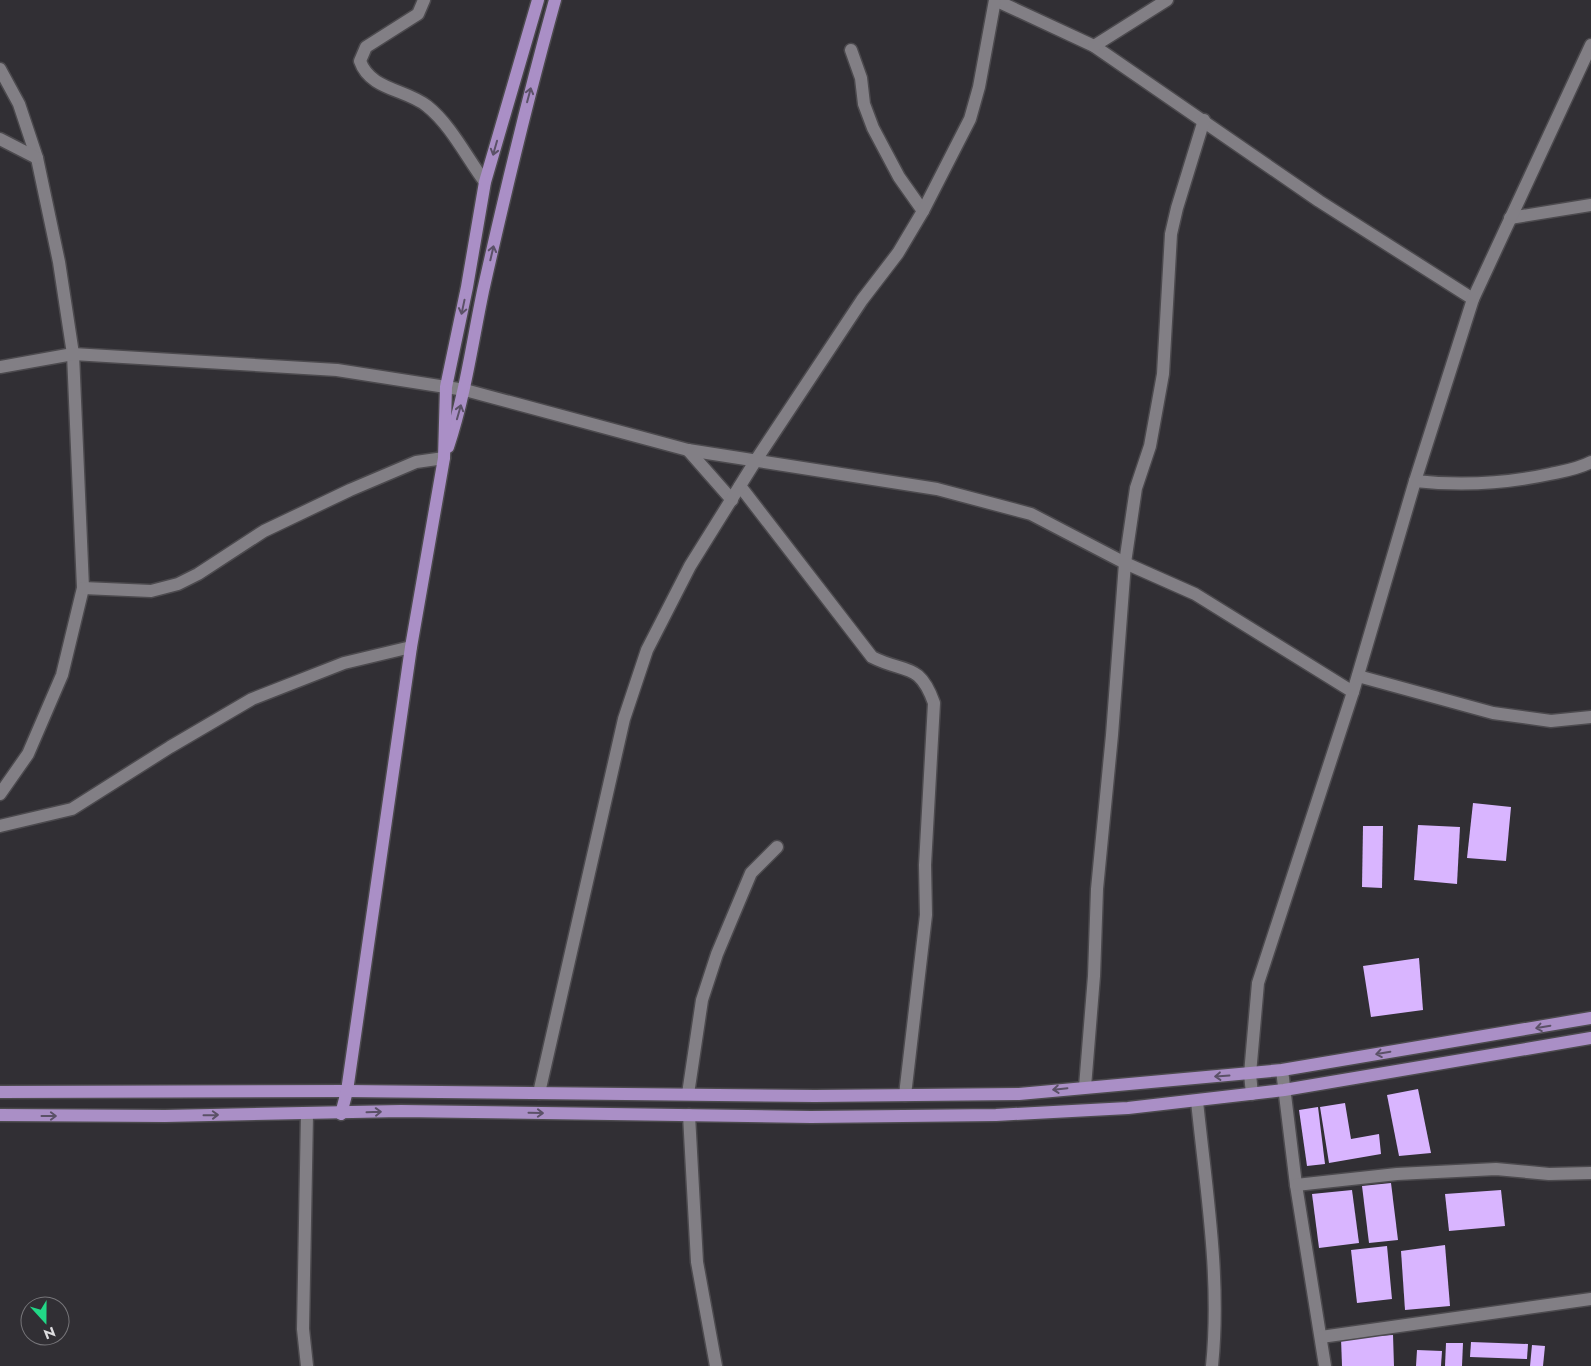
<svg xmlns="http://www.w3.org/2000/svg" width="1591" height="1366" font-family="Jost,sans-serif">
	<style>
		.building { fill: #d9b5ff }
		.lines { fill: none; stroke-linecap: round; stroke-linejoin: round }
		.minor-casing { stroke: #4c4a4e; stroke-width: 15 }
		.major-casing { stroke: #4c4a4e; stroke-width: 15 }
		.minor { stroke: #827f85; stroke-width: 12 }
		.major { stroke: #aa8fc6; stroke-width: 12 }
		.oneway { stroke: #5b5167 }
	</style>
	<rect width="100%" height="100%" fill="#312f34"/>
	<g class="building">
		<polygon points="1473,803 1511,807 1506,861 1467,858"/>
		<polygon points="1418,825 1460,827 1457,884 1414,880"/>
		<polygon points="1363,826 1383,826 1382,888 1362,887"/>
		<polygon points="1419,958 1423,1010 1371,1017 1363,966"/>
		<polygon points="1418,1089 1431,1153 1399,1156 1387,1095"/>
		<polygon points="1345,1103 1351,1139 1379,1134 1381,1154 1329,1163 1320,1107"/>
		<polygon points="1318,1107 1325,1164 1307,1166 1299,1110"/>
		<polygon points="1391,1183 1398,1240 1369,1243 1362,1186"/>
		<polygon points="1352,1190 1359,1243 1319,1248 1312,1194"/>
		<polygon points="1501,1190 1505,1226 1449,1231 1445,1194"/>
		<polygon points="1445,1245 1450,1306 1405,1310 1401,1251"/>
		<polygon points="1387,1246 1392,1299 1357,1303 1351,1250"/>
		<polygon points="1393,1335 1394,1366 1342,1366 1341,1338"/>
		<polygon points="1471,1342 1528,1344 1527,1359 1470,1357"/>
		<polygon points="1446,1343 1463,1343 1462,1366 1445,1366"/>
		<polygon points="1532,1345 1545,1346 1543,1366 1530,1366"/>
		<polygon points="1417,1350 1442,1351 1441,1366 1416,1366"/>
	</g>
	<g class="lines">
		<defs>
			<g id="minor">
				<path d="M424,0l-6,14 -52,33 -6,14c10,29 46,28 67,45 24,19 40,52 58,76"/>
				<polyline points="995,0 1094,46 1319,201 1473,299"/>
				<polyline points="1094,46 1167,0"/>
				<polyline points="851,50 861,78 864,104 873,128 899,177 923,211"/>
				<polyline points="0,69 19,104 37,158 59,262 73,354 83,588 62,675 28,754 0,794"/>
				<polyline points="0,139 37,158"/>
				<polyline points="1510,218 1591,205"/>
				<polyline points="0,367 73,354 337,370 465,390 688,450 937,489 1031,514 1125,563 1195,594 1353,692"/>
				<polyline points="688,450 732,500"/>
				<path d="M1415,481c46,5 89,3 135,-7 14,-3 28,-5 41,-12"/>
				<path d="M740,486l132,171c33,17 47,4 62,46l-9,162 1,50 -21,180"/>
				<polyline points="83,588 151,591 178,584 198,574 264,531 350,490 416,462 444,458"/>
				<polyline points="1358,676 1493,713 1551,721 1591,717"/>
				<polyline points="0,826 72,809 170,747 252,699 344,663 411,647"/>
				<polyline points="1282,1070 1296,1185 1325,1366"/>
				<polyline points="1085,1087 1094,976 1097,889 1112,735 1125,563 1136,488 1150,446 1163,374 1171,234 1177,208 1204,120"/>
				<polyline points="539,1093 624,719 647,650 690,566 756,460 862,300 898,253 923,211 970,119 979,87 995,0"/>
				<polyline points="688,1094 702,1000 717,954 751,873 777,847"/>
				<polyline points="1252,1094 1250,1074 1258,983 1353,692 1415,481 1473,299 1591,45"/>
				<path d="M1197,1101c9,88 24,177 15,265"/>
				<polyline points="689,1115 697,1262 716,1366"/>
				<polyline points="1296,1185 1397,1174 1496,1169 1549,1174 1591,1173"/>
				<polyline points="1321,1337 1591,1299"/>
				<polyline points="307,1366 303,1329 307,1114"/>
			</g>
			<g id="major">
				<path d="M448,447c17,-51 24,-103 35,-156 22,-98 45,-194 72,-291"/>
				<polyline points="0,1092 347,1091 815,1096 1019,1094 1282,1070 1591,1018"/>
				<polyline points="341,1114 347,1091 411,647 444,458 446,387 467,287 485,182 538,0"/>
				<polyline points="0,1115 165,1116 401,1111 811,1117 996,1115 1128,1108 1284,1090 1591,1038"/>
			</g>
		</defs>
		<use href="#minor" class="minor-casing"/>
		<use href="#major" class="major-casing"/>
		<use href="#minor" class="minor"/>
		<use href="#major" class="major"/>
	</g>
	<defs><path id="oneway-shaft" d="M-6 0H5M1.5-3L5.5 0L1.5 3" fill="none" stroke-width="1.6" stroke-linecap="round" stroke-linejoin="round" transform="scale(1.25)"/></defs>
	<g class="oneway">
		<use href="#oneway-shaft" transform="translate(529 95) rotate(-75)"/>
		<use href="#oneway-shaft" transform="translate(495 148) rotate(106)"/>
		<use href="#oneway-shaft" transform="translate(492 253) rotate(-77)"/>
		<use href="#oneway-shaft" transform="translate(463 307) rotate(102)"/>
		<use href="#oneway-shaft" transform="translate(459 412) rotate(-74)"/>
		<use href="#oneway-shaft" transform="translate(1543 1027) rotate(170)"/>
		<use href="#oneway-shaft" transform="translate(1383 1053) rotate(170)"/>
		<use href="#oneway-shaft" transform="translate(1222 1076) rotate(176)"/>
		<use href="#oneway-shaft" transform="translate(1060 1089) rotate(174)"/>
		<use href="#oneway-shaft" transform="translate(374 1112) rotate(-2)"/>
		<use href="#oneway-shaft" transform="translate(536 1113) rotate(1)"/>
		<use href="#oneway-shaft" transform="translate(211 1115) rotate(-1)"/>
		<use href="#oneway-shaft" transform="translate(49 1116)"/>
	</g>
	<g transform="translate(45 1321) rotate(159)"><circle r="24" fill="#312f34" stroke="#767579"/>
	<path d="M0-4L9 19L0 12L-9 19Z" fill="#22d887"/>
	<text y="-8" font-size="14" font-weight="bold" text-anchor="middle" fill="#dedde0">N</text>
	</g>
</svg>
